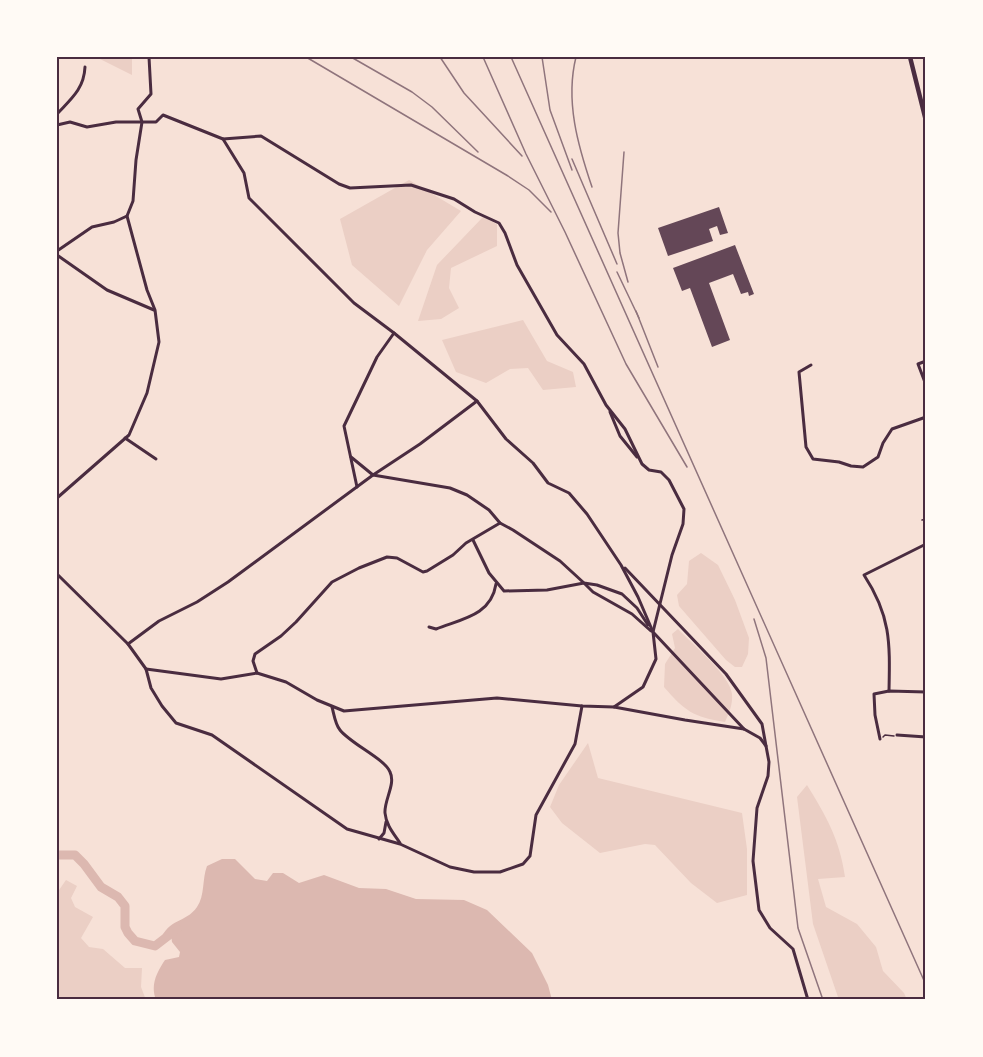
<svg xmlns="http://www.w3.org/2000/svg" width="983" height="1057" font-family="Roboto,sans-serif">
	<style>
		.green { fill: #ebcfc5 }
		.water { fill: #dcb8b0 }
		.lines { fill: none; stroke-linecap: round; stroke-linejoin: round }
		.river { stroke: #dcb8b0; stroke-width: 9 }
		.building { fill: #644757 }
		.path { stroke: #4a2c40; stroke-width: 1.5 }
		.service { stroke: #4a2c40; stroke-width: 1.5 }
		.minor { stroke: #4a2c40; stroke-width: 3 }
		.primary { stroke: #4a2c40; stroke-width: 4.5 }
		.rail { stroke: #8f747c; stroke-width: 1.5 }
		.neatline { fill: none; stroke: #4a2c40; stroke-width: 2 }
	</style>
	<rect width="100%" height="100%" fill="#f7e1d7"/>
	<g class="green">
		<polygon points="96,57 132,57 132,75"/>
		<polygon points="409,180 461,211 427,250 399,306 352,265 340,219"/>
		<polygon points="483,217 497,224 497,246 451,268 449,288 459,308 441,319 418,321 437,265"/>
		<polygon points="523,320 547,361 573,372 576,387 543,390 528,368 510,369 486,383 456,372 442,340"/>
		<polygon points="701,553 718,565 735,600 749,638 748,654 742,667 735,667 726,660 679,606 677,595 687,584 689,561"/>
		<path d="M678,629c14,15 52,46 54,65 1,10 -3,19 -7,28 -32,-5 -40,-11 -61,-35l1,-23 10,-16 -3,-14z"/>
		<polygon points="588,743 598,778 742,813 747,849 747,895 717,903 691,883 655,845 645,844 600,853 562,823 550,807 559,785"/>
		<path d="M807,785c19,31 33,55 38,92l-27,2 8,28 31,17 19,23 7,24 21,22 3,7h-68l-26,-76 -16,-127z"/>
		<polygon points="66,880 77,886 71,898 75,907 93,917 81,938 89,947 103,949 125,968 142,968 141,987 146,1000 57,1000 57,893"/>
	</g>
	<path class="water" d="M222,859h13l20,20 12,2 6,-8h10l16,10 25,-8 35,13 27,1 30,10 48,1 23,10 45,43 16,32 4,15h-396c-6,-15 1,-28 9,-40l14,-3 1,-5 -8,-10 -1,-8 -11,7c9,-24 25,-17 37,-34 8,-11 5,-28 10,-41z"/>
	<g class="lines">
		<polyline class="river" points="57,855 75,855 84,864 101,887 118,897 125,906 125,927 128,933 135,941 155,946 177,929"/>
	</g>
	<g class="building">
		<polygon points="719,207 728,233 720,235 717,226 709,229 713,241 668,256 658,228"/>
		<polygon points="735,245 754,294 749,296 748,292 741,294 733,274 709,283 730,340 712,347 690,288 682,291 673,268"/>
	</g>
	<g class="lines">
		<polyline class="path" points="883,737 885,735 894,736"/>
		<polyline class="service" points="922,520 926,519"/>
		<g class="minor">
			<path d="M57,114c14,-15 27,-25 28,-47"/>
			<polyline points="57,125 70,122 87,127 116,122 156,122 163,115 223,139 244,173 249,198 354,303 394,333 477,401 506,439 533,463 548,483 569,493 587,514 621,565 638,597 653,632 744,729"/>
			<polyline points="223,139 261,136 339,184 350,188 411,185 454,199 475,212 499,223 505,233 517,265 557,335 584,364 606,405 625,429 642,464 649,470 661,472 669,480 684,509 683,524 672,555 653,632 656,659 643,687 614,707"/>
			<polyline points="57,251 92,227 114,222 127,216"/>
			<polyline points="57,255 107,290 154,310"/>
			<polyline points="926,361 918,364 926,385"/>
			<polyline points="811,365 799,372 806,447 813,459 839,462 851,466 863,467 878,457 883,443 892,429 926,417"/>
			<polyline points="610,412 620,436 637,457"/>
			<polyline points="125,438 156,459"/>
			<polyline points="351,457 373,475 450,488 467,495 489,510 500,523 513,530 560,561 584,583 597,585 622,594 637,608 648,625"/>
			<polyline points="357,487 344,426 377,357 394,333"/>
			<polyline points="57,498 129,435 147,393 159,342 155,310 147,290 127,216 133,201 136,160 142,122 138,109 151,94 149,57"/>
			<polyline points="473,540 489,573 504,591 547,590 584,583 593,592 632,614 651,631"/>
			<polyline points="625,568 726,674 762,724 766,746"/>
			<polyline points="57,574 128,644 146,669 151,688 162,706 176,723 212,735 347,829 400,844 450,867 474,872 500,872 523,864 530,856 536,815 575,744 582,706"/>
			<path d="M429,627l7,2c25,-10 55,-13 60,-45"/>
			<polyline points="128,644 159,621 197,602 228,582 373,475 420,444 477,401"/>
			<polyline points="146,669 221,679 257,673 286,682 317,700 344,711 497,698 582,706 614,707 685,720 744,729 760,738 766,746 769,762 768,776 757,808 753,861 759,910 770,928 793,949 808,1000"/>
			<polyline points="257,673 253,661 255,654 281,636 296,622 332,582 359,568 387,557 397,558 423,572 427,571 453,555 466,543 500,523"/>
			<path d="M889,691c1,-48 2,-75 -25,-116l62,-31"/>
			<path d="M332,707c2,7 3,17 8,23 11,14 45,29 50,42 6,12 -6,28 -5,41 1,12 9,21 15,30"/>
			<polyline points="897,735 926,737"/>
			<polyline points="880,739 875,715 874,694 889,691 926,692"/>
			<polyline points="379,839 384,833 386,822"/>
		</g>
		<polyline class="primary" points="910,57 926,121"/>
		<g class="rail">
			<polyline points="306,57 508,176 529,190 551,212"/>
			<polyline points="351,57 412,92 432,107 478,152"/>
			<polyline points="440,57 464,93 522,156"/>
			<polyline points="483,57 526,154 565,232 626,364 687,467"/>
			<polyline points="511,57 926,985"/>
			<polyline points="542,57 550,110 572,170"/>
			<path d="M576,57c-11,44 2,89 16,130"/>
			<polyline points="624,152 618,233 620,253 628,282"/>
			<polyline points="572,159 617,264"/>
			<polyline points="617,272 639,318"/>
			<polyline points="636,311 658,367"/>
			<polyline points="754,619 766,658 798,928 823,1000"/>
		</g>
	</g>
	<rect width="983" height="1057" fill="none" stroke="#fffaf5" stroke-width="117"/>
	<rect x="58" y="58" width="866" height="940" class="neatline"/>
</svg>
